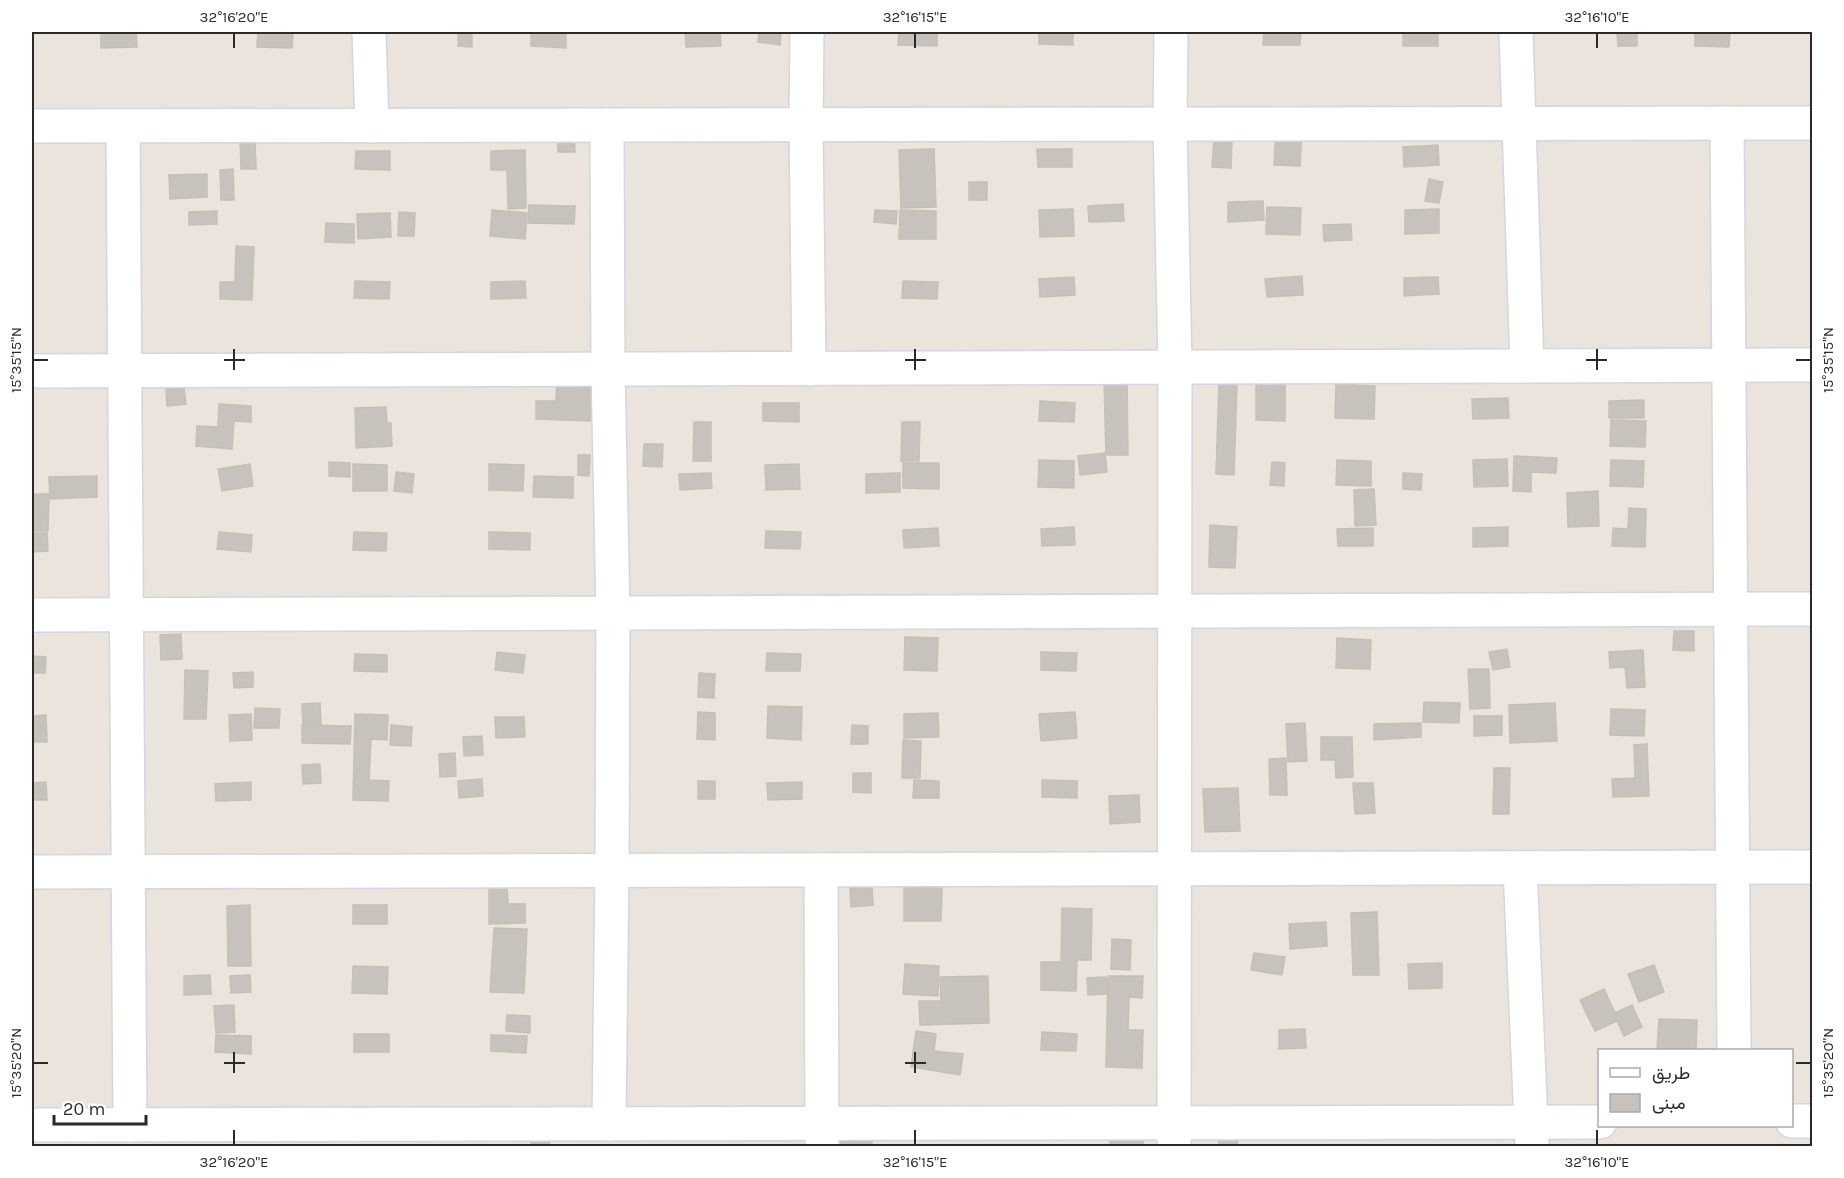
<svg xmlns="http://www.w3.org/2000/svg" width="1844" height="1178" font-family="Karla,Vazirmatn,sans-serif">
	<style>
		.building { fill: #c7c2bb; stroke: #c7bfb6; stroke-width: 1.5 }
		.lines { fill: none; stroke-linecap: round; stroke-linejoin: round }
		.minor-casing { stroke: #d1d6e2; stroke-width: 36 }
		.minor { stroke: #fff; stroke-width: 33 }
		.ticks { fill: none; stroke: #2a2a2a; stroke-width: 2 }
		.neatline { fill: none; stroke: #2a2a2a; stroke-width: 2 }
		.ticks-label { font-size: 15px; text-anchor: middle; fill: #2a2a2a }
	</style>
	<rect width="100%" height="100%" fill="#ebe4dc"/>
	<g class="building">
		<polygon points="101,32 136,32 137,47 101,48"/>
		<polygon points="258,32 293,32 292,48 257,47"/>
		<polygon points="458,32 472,32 472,47 458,46"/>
		<polygon points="531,32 566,32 566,48 531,46"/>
		<polygon points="685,32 720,32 721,46 686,47"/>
		<polygon points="759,32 781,32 780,45 758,42"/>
		<polygon points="899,32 937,32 937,46 898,45"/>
		<polygon points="1039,32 1073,32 1073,45 1039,44"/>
		<polygon points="1264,32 1301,32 1300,45 1263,45"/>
		<rect x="1403" y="32" width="35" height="14"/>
		<polygon points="1617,32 1637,32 1637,46 1618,46"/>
		<polygon points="1695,32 1730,32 1729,47 1695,46"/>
		<polygon points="1276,126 1302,127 1300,166 1274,165"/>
		<polygon points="557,130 574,130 575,152 558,152"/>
		<polygon points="255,139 256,169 241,169 240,140"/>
		<polygon points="1214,139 1232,141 1231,168 1212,167"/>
		<polygon points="1438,145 1439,165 1404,167 1403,147"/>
		<polygon points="934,149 936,207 901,208 899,150"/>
		<polygon points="1037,149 1072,149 1072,167 1038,167"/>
		<polygon points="525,150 526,208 508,209 507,170 491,170 491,151"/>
		<polygon points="356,151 390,151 390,170 355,169"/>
		<polygon points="233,169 234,200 221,200 220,170"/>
		<polygon points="207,174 207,197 170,199 169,175"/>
		<polygon points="1429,179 1443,182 1439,203 1425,201"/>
		<rect x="969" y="182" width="18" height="18"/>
		<polygon points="1263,201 1264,220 1228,222 1228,202"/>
		<polygon points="1123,204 1124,221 1089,222 1088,206"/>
		<polygon points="529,205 575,206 574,224 528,223"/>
		<polygon points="1267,207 1301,208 1300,235 1266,234"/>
		<polygon points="1073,209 1074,236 1040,237 1039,210"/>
		<polygon points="1439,209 1439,233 1405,234 1405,210"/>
		<polygon points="492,210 527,213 525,239 490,236"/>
		<polygon points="875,210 897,211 896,224 874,222"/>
		<polygon points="900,210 936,211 936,239 899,239"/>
		<polygon points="217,211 217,224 189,225 189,212"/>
		<polygon points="399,212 415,213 414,236 398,236"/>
		<polygon points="390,213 391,237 358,239 357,214"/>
		<polygon points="326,223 354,224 354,243 325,242"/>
		<polygon points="1351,224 1352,240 1324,241 1323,225"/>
		<polygon points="236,246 254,247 252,300 220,299 220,282 235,282"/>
		<polygon points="1302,276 1303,295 1267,297 1265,279"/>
		<polygon points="1074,277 1075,295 1040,297 1039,279"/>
		<polygon points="1438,277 1439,294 1404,296 1404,278"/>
		<polygon points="355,281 390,282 389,299 354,298"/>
		<polygon points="525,281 526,298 491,299 491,282"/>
		<polygon points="903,281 938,282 937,299 902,298"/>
		<polygon points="557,371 592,372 590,421 536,419 536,401 556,401"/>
		<polygon points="1127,379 1128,455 1106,455 1104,380"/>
		<polygon points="1219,384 1237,384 1234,475 1216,474"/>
		<polygon points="1256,384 1285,384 1285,421 1256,420"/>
		<polygon points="1336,384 1375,386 1374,419 1335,418"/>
		<polygon points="184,388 186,404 167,406 166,389"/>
		<polygon points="1508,398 1509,418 1473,419 1472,399"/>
		<polygon points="1644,400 1644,418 1609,418 1609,401"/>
		<polygon points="1040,401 1075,403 1074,422 1039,421"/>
		<polygon points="763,403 799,403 799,422 763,421"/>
		<polygon points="219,404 251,406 251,422 234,421 232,449 196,446 197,426 218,427"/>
		<polygon points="386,407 387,423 391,423 392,446 356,448 355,408"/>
		<polygon points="1611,420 1646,421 1645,447 1610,446"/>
		<polygon points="694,422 711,422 711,461 693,461"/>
		<polygon points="902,422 920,422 919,461 901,461"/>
		<polygon points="644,444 663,444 662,467 643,466"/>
		<polygon points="1105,453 1107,472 1080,475 1078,456"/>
		<polygon points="578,455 590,455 589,476 578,475"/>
		<polygon points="1514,456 1557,458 1556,473 1531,472 1531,492 1513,491"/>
		<polygon points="1507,459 1508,486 1474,487 1473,460"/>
		<polygon points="1039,460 1074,461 1074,488 1038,487"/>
		<polygon points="1337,460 1371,461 1371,486 1336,485"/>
		<polygon points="1611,460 1644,461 1643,487 1610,486"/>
		<polygon points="329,462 350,463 350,477 329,476"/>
		<polygon points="1272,462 1285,463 1284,486 1270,485"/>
		<polygon points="903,463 939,463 939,489 903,488"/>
		<polygon points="250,464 253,486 222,491 218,469"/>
		<polygon points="353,464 387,465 387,491 353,491"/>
		<polygon points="489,464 524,465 523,491 489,490"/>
		<polygon points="799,464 800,489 766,490 765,465"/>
		<polygon points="396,472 414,474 412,493 394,491"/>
		<polygon points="711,473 712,488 680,490 679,474"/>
		<polygon points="900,473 900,492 866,493 866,474"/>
		<polygon points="1403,473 1422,474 1421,490 1403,489"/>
		<polygon points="97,476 97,497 50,499 49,477"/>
		<polygon points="534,476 573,477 573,498 533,497"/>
		<polygon points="1374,489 1376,525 1355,526 1354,490"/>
		<polygon points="1598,491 1599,526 1568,527 1567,493"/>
		<polygon points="32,494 49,494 48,531 32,531"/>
		<polygon points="1629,508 1646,509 1645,547 1612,546 1613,528 1628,529"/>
		<polygon points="1210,525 1237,527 1235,568 1209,567"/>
		<polygon points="1074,527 1075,545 1042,546 1041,529"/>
		<polygon points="1508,527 1508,546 1473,547 1473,528"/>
		<polygon points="938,528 939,546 904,548 903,530"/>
		<polygon points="1373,528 1373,546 1338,546 1337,529"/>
		<polygon points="766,531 801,532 800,549 765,548"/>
		<polygon points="219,532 252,535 251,552 217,549"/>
		<polygon points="354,532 387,533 386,551 353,550"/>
		<polygon points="489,532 530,533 530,550 489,549"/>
		<polygon points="32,533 47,533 48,551 32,552"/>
		<polygon points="1674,631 1694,631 1694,651 1673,650"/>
		<polygon points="181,634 182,659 161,660 160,635"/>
		<polygon points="905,637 938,638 937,671 904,670"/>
		<polygon points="1337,638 1371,640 1370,669 1336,668"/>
		<polygon points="1507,649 1510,667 1493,670 1489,652"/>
		<polygon points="1643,650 1645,687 1627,688 1625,667 1610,668 1609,652"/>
		<polygon points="497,652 525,655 523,673 495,670"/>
		<polygon points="1041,652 1077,653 1076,671 1041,670"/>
		<polygon points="767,653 801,654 800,671 766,671"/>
		<polygon points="355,654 387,655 387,672 354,671"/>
		<polygon points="32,656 46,657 45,673 32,673"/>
		<polygon points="1468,669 1489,669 1490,708 1470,709"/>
		<polygon points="185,670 208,671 206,719 184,719"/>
		<polygon points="253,672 253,687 234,688 233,673"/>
		<polygon points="699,673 715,674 714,698 698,697"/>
		<polygon points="1424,702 1460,703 1459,723 1423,722"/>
		<polygon points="320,703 321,724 303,725 302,704"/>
		<polygon points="1555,703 1557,741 1510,743 1509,705"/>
		<polygon points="768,706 802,707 801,740 767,738"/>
		<polygon points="255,708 280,709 279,728 254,728"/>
		<polygon points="1611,709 1645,710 1644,736 1610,735"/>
		<polygon points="698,712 715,713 715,740 697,739"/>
		<polygon points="1075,712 1077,738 1041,741 1039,714"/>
		<polygon points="938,713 939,737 904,738 904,714"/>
		<polygon points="251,714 252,740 230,741 229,715"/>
		<polygon points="355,714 388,715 387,740 371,739 369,780 389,781 388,801 353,800"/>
		<polygon points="46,715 47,742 32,742 32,716"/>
		<polygon points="1474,716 1502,716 1502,735 1474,736"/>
		<polygon points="495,717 524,717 525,737 496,738"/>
		<polygon points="1305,723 1307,761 1288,762 1286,724"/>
		<polygon points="1421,723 1421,737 1374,740 1374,724"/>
		<polygon points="302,725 351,726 350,744 302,743"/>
		<polygon points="391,725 412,727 411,746 390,745"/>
		<polygon points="852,725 868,726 868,744 851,744"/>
		<polygon points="482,736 483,755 464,756 463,737"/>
		<polygon points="1321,737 1352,737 1353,777 1336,778 1335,760 1321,760"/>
		<polygon points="903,740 921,741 920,778 902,778"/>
		<polygon points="1647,744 1649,796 1613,797 1612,779 1635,778 1634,745"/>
		<polygon points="455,753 456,776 440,777 439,754"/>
		<polygon points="1286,758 1287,795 1270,795 1269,759"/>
		<polygon points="320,764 321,783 303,784 302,765"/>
		<polygon points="1494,768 1510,768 1509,814 1493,814"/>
		<polygon points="853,773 871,773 871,793 853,792"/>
		<polygon points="482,779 483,796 459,798 458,781"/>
		<polygon points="914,780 939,781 939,798 913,798"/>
		<polygon points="1042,780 1077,781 1077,798 1042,797"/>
		<rect x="698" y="781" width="17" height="18"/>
		<polygon points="46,782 47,800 32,800 32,783"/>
		<polygon points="251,782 251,800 216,801 215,784"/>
		<polygon points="802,782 802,799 768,800 767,783"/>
		<polygon points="1353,783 1373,783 1375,813 1355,814"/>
		<polygon points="1238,788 1240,831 1205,832 1203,789"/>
		<polygon points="1139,795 1140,822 1110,824 1109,796"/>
		<polygon points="507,884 508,904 525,904 525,923 489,924 489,885"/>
		<polygon points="872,887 873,905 851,907 850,888"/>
		<polygon points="904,887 942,888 941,921 904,921"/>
		<polygon points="250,905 251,966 228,966 227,906"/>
		<rect x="353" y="905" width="34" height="19"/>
		<polygon points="1062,908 1092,909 1091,960 1077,960 1076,991 1041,990 1041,962 1061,962"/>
		<polygon points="1377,912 1379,975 1353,975 1351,913"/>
		<polygon points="1326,922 1327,946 1290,949 1289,924"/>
		<polygon points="494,928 527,929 524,993 490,992"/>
		<polygon points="1112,939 1131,940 1130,970 1111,969"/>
		<polygon points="1254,953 1285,957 1282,975 1251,970"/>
		<polygon points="1442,963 1442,988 1409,989 1408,964"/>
		<polygon points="905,964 939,966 938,996 903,994"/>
		<polygon points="1654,965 1664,992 1639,1002 1628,974"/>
		<polygon points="353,966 388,967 387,994 352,993"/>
		<polygon points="210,975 211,994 184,995 184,976"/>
		<polygon points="250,975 251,992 231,993 230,976"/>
		<polygon points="988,976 989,1023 920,1025 919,1001 941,1001 940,977"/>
		<polygon points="1108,976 1143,976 1142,998 1129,997 1128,1030 1143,1030 1142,1068 1106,1067"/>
		<polygon points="1106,977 1107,994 1088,995 1087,978"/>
		<polygon points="1604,989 1615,1013 1632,1005 1642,1027 1624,1036 1617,1021 1595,1031 1580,1000"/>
		<polygon points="234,1005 235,1032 216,1033 214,1006"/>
		<polygon points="507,1015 530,1016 530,1033 506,1031"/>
		<polygon points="1659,1019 1697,1020 1696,1050 1657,1050"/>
		<polygon points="1305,1029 1306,1048 1279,1049 1279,1030"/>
		<polygon points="916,1031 936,1034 934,1051 963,1054 960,1075 911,1067"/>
		<polygon points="1042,1032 1077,1034 1076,1051 1041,1050"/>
		<rect x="354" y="1034" width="35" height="18"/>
		<polygon points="216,1035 251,1036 251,1054 215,1052"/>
		<polygon points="491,1035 527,1036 526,1053 491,1051"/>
		<polygon points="1110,1135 1144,1136 1143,1146 1110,1146"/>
		<polygon points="837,1136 872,1137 872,1146 836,1146"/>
		<polygon points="531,1137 550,1138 549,1146 531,1146"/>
		<polygon points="1219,1137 1237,1137 1238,1146 1219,1146"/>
	</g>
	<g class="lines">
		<defs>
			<g id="minor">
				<polyline points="369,32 372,126"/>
				<polyline points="807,32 806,125 809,369"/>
				<polyline points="1171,32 1170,124 1175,367 1174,1146"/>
				<polyline points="1516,32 1527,366"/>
				<polyline points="1727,123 1734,1050"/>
				<polyline points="607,125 608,369 613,613 612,871 609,1124"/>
				<polyline points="32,126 1812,123"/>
				<polyline points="123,126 130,1125"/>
				<polyline points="32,371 1812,365"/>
				<polyline points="32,615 1812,609"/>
				<polyline points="1520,868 1532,1146"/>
				<polyline points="821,870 822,1145"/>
				<polyline points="32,872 1812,867"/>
				<polyline points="1792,1121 1812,1121"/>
				<polyline points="32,1125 1600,1122"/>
			</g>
		</defs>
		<use href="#minor" class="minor-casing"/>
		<use href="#minor" class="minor"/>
	</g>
	<path class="ticks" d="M234,33v15M915,33v15M1597,33v15M234,349v21M915,349v21M1597,349v21M33,360h15M224,360h21M905,360h21M1586,360h21M1796,360h15M234,1052v21M915,1052v21M33,1063h15M224,1063h21M905,1063h21M1796,1063h15M234,1130v15M915,1130v15M1597,1130v15"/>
	<rect width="1844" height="1178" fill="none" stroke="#ffffff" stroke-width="66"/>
	<rect x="1598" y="1049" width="195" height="78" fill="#ffffff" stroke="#aaaaaa" stroke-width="1.5"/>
	<rect x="1610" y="1068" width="30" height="9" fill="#ffffff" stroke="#aaaaaa" stroke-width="1.5"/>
	<text x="1652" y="1079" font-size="18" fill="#2a2a2a">طريق</text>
	<rect x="1610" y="1094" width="30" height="18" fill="#c7c2bb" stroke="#aaaaaa" stroke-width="1.5"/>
	<text x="1652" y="1109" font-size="18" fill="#2a2a2a">مبنى</text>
	<path d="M54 1115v9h92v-9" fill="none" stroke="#2a2a2a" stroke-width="3"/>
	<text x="63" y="1115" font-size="18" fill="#2a2a2a" stroke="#ffffff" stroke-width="4.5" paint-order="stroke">20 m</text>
	<rect x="33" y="33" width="1778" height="1112" class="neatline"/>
	<g class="ticks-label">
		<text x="234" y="22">32°16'20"E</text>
		<text x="915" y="22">32°16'15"E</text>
		<text x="1597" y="22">32°16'10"E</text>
		<text transform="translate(1828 360) rotate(-90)" y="5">15°35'15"N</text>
		<text transform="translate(16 360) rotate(-90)" y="5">15°35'15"N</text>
		<text transform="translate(1828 1063) rotate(-90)" y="5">15°35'20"N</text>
		<text transform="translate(16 1063) rotate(-90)" y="5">15°35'20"N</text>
		<text x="234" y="1167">32°16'20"E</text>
		<text x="915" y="1167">32°16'15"E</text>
		<text x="1597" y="1167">32°16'10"E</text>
	</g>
</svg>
